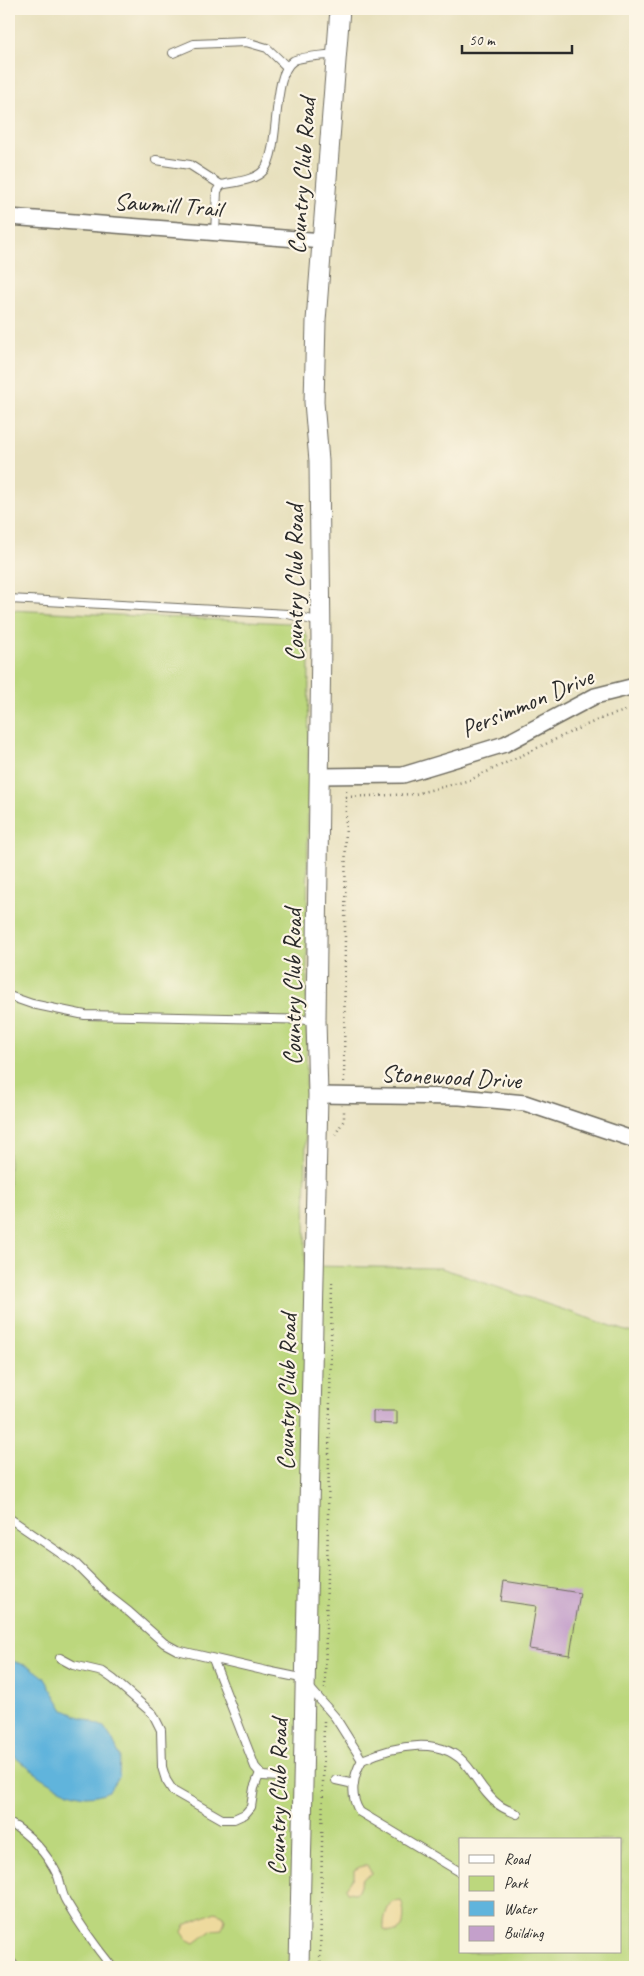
<svg xmlns="http://www.w3.org/2000/svg" width="644" height="1976" font-family="Caveat,sans-serif">
	<style>
		.green { fill: #bcd77d; stroke: #748154; fill-rule: evenodd }
		.sand { fill: #eeda9e; stroke: #8c8264 }
		.water { fill: #60b4dc; stroke: #467084 }
		.building { fill: #c4a0cb }
		.lines { fill: none; stroke-linecap: round; stroke-linejoin: round }
		.service-casing { stroke: #6d6a5e; stroke-width: 10 }
		.minor-casing { stroke: #6d6a5e; stroke-width: 18 }
		.tertiary-casing { stroke: #6d6a5e; stroke-width: 21 }
		.path { stroke: #6d6a5e; stroke-width: 2.5; stroke-dasharray: 1 4; stroke-linecap: butt }
		.service { stroke: #fff; stroke-width: 8 }
		.minor { stroke: #fff; stroke-width: 15 }
		.tertiary { stroke: #fff; stroke-width: 19 }
		.labels { text-anchor: middle; dominant-baseline: central; stroke-width: 4.5; stroke-linejoin: round; paint-order: stroke }
		.street-label { font-size: 25px; fill: #2b2b2b; stroke: #fcf5e5 }
	</style>
	<rect width="100%" height="100%" fill="#fcf5e5"/>
	<filter id="ink" filterUnits="userSpaceOnUse"><feTurbulence type="fractalNoise" baseFrequency=".02" numOctaves="2"/><feDisplacementMap in="SourceGraphic" scale="10" xChannelSelector="R" yChannelSelector="G"/><feConvolveMatrix kernelMatrix="1 2 1 2 8 2 1 2 1" color-interpolation-filters="sRGB"/></filter>
	<filter id="wash" filterUnits="userSpaceOnUse"><feTurbulence type="fractalNoise" baseFrequency=".0096" numOctaves="4" result="noise"/><feDisplacementMap in="SourceGraphic" scale="20" xChannelSelector="R" yChannelSelector="G"/><feGaussianBlur stdDeviation="1.12" result="paint"/><feColorMatrix in="noise" values="0 0 0 0 0 0 0 0 0 0 0 0 0 0 0 0 0 1.4 0 .05"/><feComposite in="paint" operator="in"/></filter>
	<g filter="url(#wash)">
		<rect width="100%" height="100%" fill="#e7e0bd"/>
		<path class="green" d="M9,610l280,13c21,6 18,13 20,33l-4,610 136,2 194,66v633h-626zM460,1840h160v112h-160z"/>
		<g class="sand">
			<polygon points="362,1866 367,1866 372,1873 363,1878 358,1891 355,1893 348,1892 346,1888 354,1877 354,1870"/>
			<path d="M401,1901c4,6 3,20 1,27l-5,4h-7l-6,-2c-1,-9 2,-21 8,-28z"/>
			<polygon points="215,1912 223,1915 225,1920 222,1929 212,1930 195,1943 187,1939 182,1932 185,1925"/>
		</g>
		<path class="water" d="M9,1660l22,7 13,10 20,33 40,17 8,12 8,17 -1,21 -10,14c-7,3 -15,5 -23,5 -26,-2 -58,-28 -77,-44z"/>
		<g id="blocks">
			<g class="building">
				<polygon points="373,1411 397,1411 397,1424 373,1423"/>
				<polygon points="504,1581 580,1593 570,1655 529,1649 536,1606 501,1601"/>
			</g>
		</g>
	</g>
	<g filter="url(#ink)">
		<use href="#blocks" fill-opacity="0" stroke="#6d6a5e" stroke-width="1"/>
		<g class="lines">
			<defs>
				<g id="service">
					<polyline points="173,53 194,44 246,42 267,48 287,67"/>
					<polyline points="156,160 190,165 221,185"/>
					<path d="M215,233l2,-42 4,-6c12,-3 34,-4 43,-15 17,-21 7,-95 29,-109 8,-5 32,-5 42,-7"/>
					<polyline points="9,599 288,614 320,622"/>
					<polyline points="9,996 32,1004 85,1015 316,1020"/>
					<polyline points="9,1518 76,1564 106,1594 129,1612 164,1643 177,1650 267,1671 301,1678 335,1717 362,1760"/>
					<polyline points="60,1658 73,1665 103,1672 113,1679 153,1714 161,1730 162,1767 166,1780 173,1791 222,1819 234,1819 245,1814 251,1807 254,1788 260,1773"/>
					<polyline points="213,1659 255,1767 263,1776 279,1777"/>
					<polyline points="336,1780 354,1784"/>
					<path d="M9,1823c20,10 39,32 49,53 3,8 3,17 8,25 14,24 29,45 46,66"/>
					<path d="M460,1872l-100,-60c-11,-16 -7,-36 2,-52 32,-14 81,-26 106,7 10,13 18,29 31,38 5,4 12,6 18,9"/>
					<polyline points="9,1959 15,1967"/>
				</g>
				<g id="minor">
					<polyline points="9,217 323,241"/>
					<polyline points="320,776 403,775 505,744 595,696 635,686"/>
					<polyline points="318,1095 460,1097 525,1103 635,1140"/>
				</g>
				<polyline id="tertiary" points="299,1967 318,1095 316,1020 321,641 319,461 314,402 316,321 340,9"/>
			</defs>
			<use href="#service" class="service-casing"/>
			<use href="#minor" class="minor-casing"/>
			<use href="#tertiary" class="tertiary-casing"/>
			<g class="path">
				<polyline points="346,797 415,794 470,780 575,730 605,717 635,708"/>
				<polyline points="344,1082 346,791"/>
				<polyline points="335,1135 344,1120 344,1110"/>
				<polyline points="325,1689 332,1283"/>
				<polyline points="320,1967 324,1720"/>
			</g>
			<use href="#service" class="service"/>
			<use href="#minor" class="minor"/>
			<use href="#tertiary" class="tertiary"/>
		</g>
	</g>
	<g class="labels">
		<g class="street-label">
			<text transform="translate(302 176) rotate(-86)">Country Club Road</text>
			<text transform="translate(168 205) rotate(4)">Sawmill Trail</text>
			<text transform="translate(295 583) rotate(-90)">Country Club Road</text>
			<text transform="translate(527 703) rotate(-23)">Persimmon Drive</text>
			<text transform="translate(293 987) rotate(-90)">Country Club Road</text>
			<text transform="translate(451 1077) rotate(3)">Stonewood Drive</text>
			<text transform="translate(287 1392) rotate(-89)">Country Club Road</text>
			<text transform="translate(278 1797) rotate(-89)">Country Club Road</text>
		</g>
	</g>
	<rect width="644" height="1976" fill="none" stroke="#fcf5e5" stroke-width="30"/>
	<rect x="459" y="1838" width="162" height="115" fill="#fcf5e5" stroke="#a8a49b"/>
	<rect x="469" y="1855" width="25" height="8" fill="#ffffff" stroke="#a8a49b"/>
	<text x="504" y="1864" font-size="15" fill="#2b2b2b">Road</text>
	<rect x="469" y="1876" width="25" height="15" fill="#bcd77d" stroke="#a8a49b"/>
	<text x="504" y="1888" font-size="15" fill="#2b2b2b">Park</text>
	<rect x="469" y="1901" width="25" height="15" fill="#60b4dc" stroke="#a8a49b"/>
	<text x="504" y="1914" font-size="15" fill="#2b2b2b">Water</text>
	<rect x="469" y="1926" width="25" height="15" fill="#c4a0cb" stroke="#a8a49b"/>
	<text x="504" y="1938" font-size="15" fill="#2b2b2b">Building</text>
	<path d="M462 45v8h110v-8" fill="none" stroke="#2b2b2b" stroke-width="2.5"/>
	<text x="469" y="45" font-size="15" fill="#2b2b2b" stroke="#fcf5e5" stroke-width="4" paint-order="stroke">50 m</text>
</svg>
